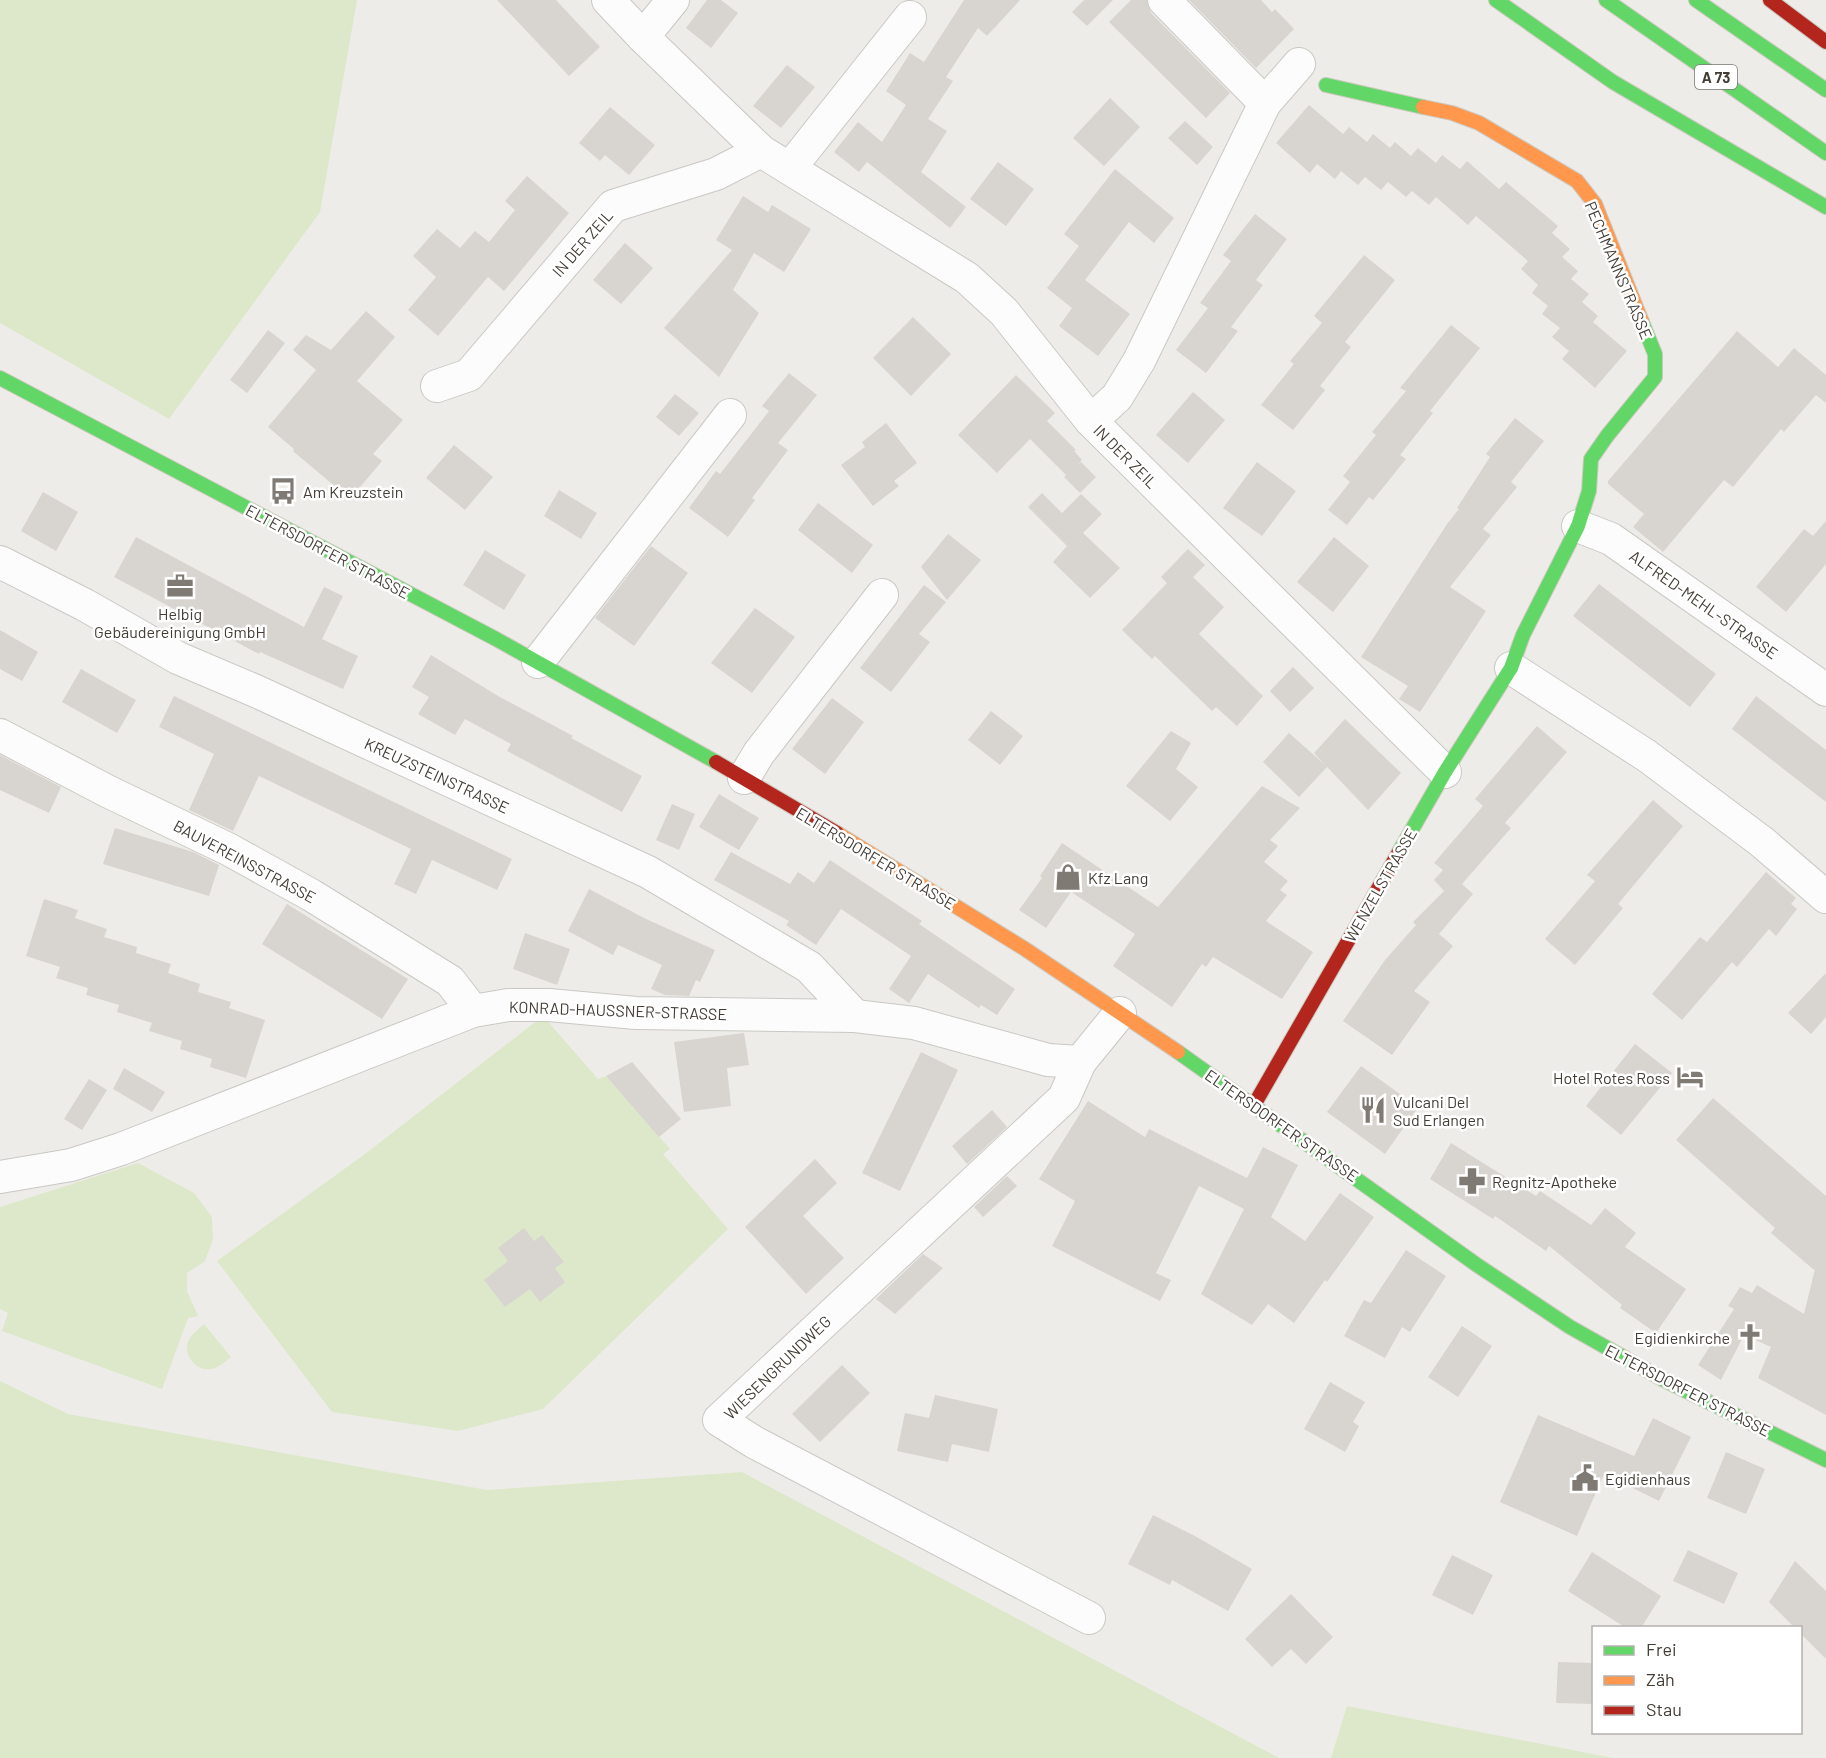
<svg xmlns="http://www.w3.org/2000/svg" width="1826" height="1758" font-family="Barlow,sans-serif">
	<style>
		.green { fill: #dce8c9 }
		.building { fill: #d8d5d0 }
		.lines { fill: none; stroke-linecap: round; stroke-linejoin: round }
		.street-casing { stroke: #cac8c4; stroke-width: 34 }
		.fast-casing { stroke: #cdc9bf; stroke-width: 16 }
		.slow-casing { stroke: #cdc9bf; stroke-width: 16 }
		.jam-casing { stroke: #cdc9bf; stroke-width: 16 }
		.street { stroke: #fcfcfc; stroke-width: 32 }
		.fast { stroke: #63d668; stroke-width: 14 }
		.slow { stroke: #ff974d; stroke-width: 14 }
		.jam { stroke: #b3261e; stroke-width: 14 }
		.labels { text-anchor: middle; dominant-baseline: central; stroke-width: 5; stroke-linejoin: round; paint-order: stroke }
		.shield { fill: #fff; stroke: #7b7772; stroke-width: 1.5 }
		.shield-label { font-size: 15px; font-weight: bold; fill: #433d35 }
		.street-label { font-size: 16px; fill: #433d35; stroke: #fff }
		.poi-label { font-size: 16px; fill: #433d35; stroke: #fff; text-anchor: start }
	</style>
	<rect width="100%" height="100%" fill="#eeece8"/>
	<g class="green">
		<polygon points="0,0 357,0 320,212 169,419 0,323"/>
		<polygon points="543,1016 598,1079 606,1076 670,1149 663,1154 728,1229 543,1409 458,1431 332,1412 217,1261 365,1154"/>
		<polygon points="138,1163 194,1193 212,1217 213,1239 205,1261 187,1273 187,1291 198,1316 188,1318 162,1389 2,1331 8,1313 0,1309 0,1207"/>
		<path d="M204,1324l27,33c-6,5 -13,11 -20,12 -14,3 -28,-14 -23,-27 3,-8 10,-12 16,-18z"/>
		<polygon points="0,1381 68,1414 487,1490 742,1472 1279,1758 0,1758"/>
		<polygon points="1347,1706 1613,1758 1331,1758"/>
	</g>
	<g class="building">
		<polygon points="497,0 556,0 600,47 569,76"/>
		<polygon points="707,0 721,0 738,13 711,48 686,28"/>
		<polygon points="964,0 1020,0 987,36 978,28 946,77 953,81 928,119 947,131 921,172 966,207 950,228 867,162 859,172 834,152 858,122 882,142 906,105 886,91 910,53 924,62"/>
		<polygon points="1084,0 1113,0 1087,26 1072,12"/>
		<polygon points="1131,0 1147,0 1151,13 1230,93 1206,118 1109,22"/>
		<polygon points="1189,0 1261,0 1272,12 1275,9 1294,29 1256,68"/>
		<polygon points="787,65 815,87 781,128 753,106"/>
		<polygon points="1110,98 1140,127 1104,166 1073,138"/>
		<polygon points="1309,105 1343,134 1349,127 1367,142 1373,134 1390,148 1395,142 1411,156 1418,148 1436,163 1442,155 1460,169 1467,161 1499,189 1506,182 1558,226 1552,233 1570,249 1562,257 1578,271 1571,279 1589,294 1582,302 1598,316 1593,322 1627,351 1595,388 1562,359 1569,351 1552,337 1560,328 1542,314 1548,306 1532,293 1538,285 1521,269 1528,261 1476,216 1468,225 1436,197 1429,205 1412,191 1406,197 1388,182 1381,190 1365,177 1358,185 1341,171 1335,179 1317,164 1310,173 1276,143"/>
		<polygon points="610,107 655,145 629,175 605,155 600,161 579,143"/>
		<polygon points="1185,121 1213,147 1197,165 1168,138"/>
		<polygon points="998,162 1034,189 1006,226 970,199"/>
		<polygon points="1115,169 1174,218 1154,243 1129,222 1085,280 1130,314 1098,356 1059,326 1072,308 1047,288 1079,246 1064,234"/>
		<polygon points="527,176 569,213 504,291 488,277 438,336 408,310 436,277 413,256 437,229 460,248 475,231 489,242 515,210 505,201"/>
		<polygon points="743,196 768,212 772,205 811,229 784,272 754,253 733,290 759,313 719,377 664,328 732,250 716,240"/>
		<polygon points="1255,214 1287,239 1256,280 1263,285 1231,327 1238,331 1206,373 1176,350 1208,308 1200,303 1231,261 1223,255"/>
		<polygon points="625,243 653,268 621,304 593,280"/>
		<polygon points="1364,255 1395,280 1345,342 1351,347 1320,386 1325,390 1293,430 1261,405 1294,364 1290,361 1322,323 1314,316"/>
		<polygon points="366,311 395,337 357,381 403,420 373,454 382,461 350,499 293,451 294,449 268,427 316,370 293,350 306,335 331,350"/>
		<polygon points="913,317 951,354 911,396 873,358"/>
		<polygon points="1451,325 1480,348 1430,411 1433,413 1400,455 1406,459 1373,500 1369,497 1347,525 1328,510 1350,482 1343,476 1376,435 1372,432 1406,391 1400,388"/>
		<polygon points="268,330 285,343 247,393 230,380"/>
		<polygon points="1737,331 1778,367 1794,348 1826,375 1826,403 1816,395 1784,432 1781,429 1733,487 1724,480 1663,552 1633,527 1644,514 1608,484 1608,481"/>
		<polygon points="789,373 817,395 778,443 788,450 752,498 755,500 728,537 689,508 716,471 720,474 769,411 762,406"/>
		<polygon points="1016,375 1055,413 1047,421 1076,450 1074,451 1082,460 1076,466 1081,462 1096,477 1080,493 1064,477 1066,475 1030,439 997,473 958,435"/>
		<polygon points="1193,392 1225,420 1188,463 1156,435"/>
		<polygon points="675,394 699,413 679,436 656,417"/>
		<polygon points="1515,418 1544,441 1511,482 1517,487 1483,529 1491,535 1450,587 1486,611 1420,712 1399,699 1408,686 1361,657 1447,524 1459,509 1457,508 1490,457 1486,454"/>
		<polygon points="886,423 917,463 894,481 899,486 873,506 841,465 865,447 862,442"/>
		<polygon points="454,445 493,477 465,510 426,478"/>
		<polygon points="1257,462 1296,491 1262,536 1223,508"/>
		<polygon points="559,490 597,513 581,539 544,516"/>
		<polygon points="43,492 78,512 56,551 21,531"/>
		<polygon points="1042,493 1062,513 1081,494 1102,514 1083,533 1120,568 1090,598 1053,562 1067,546 1028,507"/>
		<polygon points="818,503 873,545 852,573 798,530"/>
		<polygon points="1826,521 1826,564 1786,612 1756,587 1804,529 1813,536"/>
		<polygon points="948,534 981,560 947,600 921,567"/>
		<polygon points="136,537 304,627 324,587 343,596 322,639 358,656 343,689 260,652 259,654 114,577"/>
		<polygon points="1334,537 1369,566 1333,612 1297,582"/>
		<polygon points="651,546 688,573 634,646 595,618"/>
		<polygon points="1188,549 1205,565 1193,577 1224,607 1199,634 1263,696 1237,726 1216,707 1212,711 1155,656 1152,659 1122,630 1167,583 1161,577"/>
		<polygon points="485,550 526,575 504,610 463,585"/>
		<polygon points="1599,584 1716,674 1690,707 1573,616"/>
		<polygon points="924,585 946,602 919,634 930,642 891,692 860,668"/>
		<polygon points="755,608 795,637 752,693 711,663"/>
		<polygon points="0,630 38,652 22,681 0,669"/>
		<polygon points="431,655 498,696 573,736 571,738 642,776 622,812 507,751 511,744 465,719 455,735 418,714 429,697 412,687"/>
		<polygon points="1293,667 1314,688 1290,712 1270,691"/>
		<polygon points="81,669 136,700 117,733 62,702"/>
		<polygon points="174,696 512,859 497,890 432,860 416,894 394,884 411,849 259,776 233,831 189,810 214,754 159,727"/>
		<polygon points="1756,696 1826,750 1826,802 1732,729"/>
		<polygon points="832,698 864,722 825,774 792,749"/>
		<polygon points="991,711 1023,736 1000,765 968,740"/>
		<polygon points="1345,719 1401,773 1368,810 1327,767 1299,797 1263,762 1289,733 1324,764 1314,753"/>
		<polygon points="1537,726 1567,752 1505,823 1511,828 1462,884 1473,894 1439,934 1453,946 1414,991 1430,1002 1392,1055 1343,1021 1385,960 1416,925 1413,922 1444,891 1434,880 1443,870 1434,863 1483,806 1475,799"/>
		<polygon points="1171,731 1191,743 1176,769 1198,787 1170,821 1126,786"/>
		<polygon points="0,755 61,787 49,813 0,790"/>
		<polygon points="1262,786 1300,808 1270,840 1278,846 1264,862 1288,881 1280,890 1287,895 1266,921 1313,952 1282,999 1213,957 1206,967 1202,964 1172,1007 1113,966 1135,934 1071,892 1046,928 1019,910 1042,878 1040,876 1062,843 1158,907"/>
		<polygon points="719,794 759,818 739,850 699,827"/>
		<polygon points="1653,800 1683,826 1618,904 1623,908 1575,965 1545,939 1595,881 1587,875"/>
		<polygon points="672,804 695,814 679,850 656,840"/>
		<polygon points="115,828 193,852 219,865 209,896 103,864"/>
		<polygon points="731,852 790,884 798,872 814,883 830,860 922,921 919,924 1015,989 997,1015 981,1005 979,1008 928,974 909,1003 889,989 911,956 841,909 816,945 786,925 789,921 714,880"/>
		<polygon points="1766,872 1796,898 1791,904 1797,909 1776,936 1769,929 1737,967 1732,962 1682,1020 1652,994 1700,937 1707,942"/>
		<polygon points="589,889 646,919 715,950 700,982 696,980 689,996 665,995 651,989 662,965 618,945 613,955 568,931"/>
		<polygon points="44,899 78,910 75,918 107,929 104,937 137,947 136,953 171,964 168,973 200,984 198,992 231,1002 229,1008 265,1020 246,1078 210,1067 212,1059 180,1049 182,1041 149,1031 152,1023 117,1012 119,1005 86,995 88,988 56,978 60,967 26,956"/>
		<polygon points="287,904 408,979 382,1019 262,944"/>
		<polygon points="525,933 570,949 557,985 513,969"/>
		<polygon points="1826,973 1826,1017 1811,1034 1788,1013"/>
		<polygon points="744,1033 749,1065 727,1068 731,1106 684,1112 674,1042"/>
		<polygon points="1635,1044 1672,1073 1621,1135 1586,1106"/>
		<polygon points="921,1052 958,1070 900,1191 862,1173"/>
		<polygon points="632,1062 681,1119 659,1137 606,1076"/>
		<polygon points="1361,1066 1418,1107 1385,1154 1327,1112"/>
		<polygon points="124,1068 165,1092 152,1112 113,1089"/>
		<polygon points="89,1079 107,1090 82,1130 64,1119"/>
		<polygon points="1713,1098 1826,1196 1826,1415 1758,1378 1771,1347 1744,1335 1721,1380 1698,1365 1734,1309 1728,1306 1740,1287 1752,1293 1757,1285 1804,1314 1815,1269 1814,1270 1771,1233 1775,1228 1676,1140"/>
		<polygon points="1088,1101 1145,1137 1149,1129 1247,1178 1263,1147 1298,1165 1271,1217 1305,1241 1340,1193 1374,1217 1327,1282 1325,1280 1294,1323 1268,1304 1252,1325 1201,1294 1244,1209 1199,1186 1156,1273 1171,1280 1160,1301 1052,1246 1075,1201 1039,1179"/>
		<polygon points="992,1110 1007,1127 967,1164 952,1146"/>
		<polygon points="1451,1143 1536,1196 1540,1191 1591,1225 1605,1208 1636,1233 1625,1247 1686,1289 1656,1333 1620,1308 1622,1305 1549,1246 1546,1251 1495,1216 1493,1219 1430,1179"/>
		<polygon points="815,1159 837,1183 803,1216 844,1258 806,1294 745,1227"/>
		<polygon points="1007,1176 1017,1186 983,1217 974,1207"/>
		<polygon points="524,1228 534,1241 542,1235 564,1262 555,1268 565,1282 540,1302 530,1289 505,1307 484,1280 508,1261 498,1248"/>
		<polygon points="1406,1250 1446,1276 1410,1332 1402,1327 1385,1358 1344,1336 1364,1300 1371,1303"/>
		<polygon points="923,1254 943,1268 895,1314 876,1299"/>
		<polygon points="1462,1326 1492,1346 1458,1397 1428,1377"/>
		<polygon points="842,1365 870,1393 820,1442 792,1414"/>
		<polygon points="1330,1382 1365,1402 1353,1422 1359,1426 1345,1452 1304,1429"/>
		<polygon points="935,1395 998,1409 989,1452 952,1444 948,1462 897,1451 905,1413 929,1418"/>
		<polygon points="1538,1415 1634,1456 1653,1418 1691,1437 1659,1501 1604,1474 1577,1536 1500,1502"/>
		<polygon points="1726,1452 1765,1469 1746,1514 1707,1498"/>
		<polygon points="1153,1515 1195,1536 1252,1569 1228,1611 1172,1580 1170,1585 1128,1564"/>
		<polygon points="1688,1550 1738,1573 1724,1604 1673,1581"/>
		<polygon points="1592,1552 1661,1596 1641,1628 1626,1628 1568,1591"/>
		<polygon points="1452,1555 1493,1575 1473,1615 1432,1595"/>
		<polygon points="1795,1561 1826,1591 1826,1659 1800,1633 1800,1628 1795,1628 1769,1602"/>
		<polygon points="1291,1594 1333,1637 1306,1664 1291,1649 1272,1667 1245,1639"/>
		<polygon points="1558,1662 1593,1663 1593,1704 1556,1703"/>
	</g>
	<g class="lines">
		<defs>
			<g id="street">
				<polyline points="608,0 643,37 761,151 967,278 1004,312 1091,421 1445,772"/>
				<polyline points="1164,0 1265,103"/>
				<polyline points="643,37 673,0"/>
				<polyline points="790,168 910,17"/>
				<polyline points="437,386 469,375 613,206 716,174 761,151"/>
				<polyline points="1091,421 1117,397 1139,361 1265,103 1299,64"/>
				<polyline points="1578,526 1611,539 1826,690"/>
				<polyline points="0,562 85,605 178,658 258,692 648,872 809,967 855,1016"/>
				<polyline points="538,662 730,415"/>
				<polyline points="1511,668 1647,756 1762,842 1826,897"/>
				<polyline points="0,735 109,792 228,849 311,895 450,981 473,1011"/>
				<polyline points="744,778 759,753 882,595"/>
				<polyline points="0,1177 71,1165 121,1149 473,1011 508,1005 549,1005 636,1013 855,1016 914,1023 1048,1060 1080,1062"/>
				<polyline points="1089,1618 754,1442 719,1420 1064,1098 1080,1062 1120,1013"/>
			</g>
			<g id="fast">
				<polyline points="1496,0 1613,82 1826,207"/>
				<polyline points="1606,0 1826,153"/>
				<polyline points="1696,0 1826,90"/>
				<polyline points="1326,85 1423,107"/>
				<polyline points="0,378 496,639 716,762"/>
				<polyline points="1399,852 1445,772 1511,668 1523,635 1578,526 1589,491 1591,459 1607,436 1655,377 1655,354 1642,322"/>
				<polyline points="1178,1052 1477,1265 1570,1327 1664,1380 1826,1460"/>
			</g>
			<g id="slow">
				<polyline points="1423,107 1452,113 1479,123 1577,181 1595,204 1642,322"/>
				<polyline points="837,833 1025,949 1178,1052"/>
			</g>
			<g id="jam">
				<polyline points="1770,0 1826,42"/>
				<polyline points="716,762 837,833"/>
				<polyline points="1254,1105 1399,852"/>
			</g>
		</defs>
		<use href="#street" class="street-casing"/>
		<use href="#fast" class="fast-casing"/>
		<use href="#slow" class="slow-casing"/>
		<use href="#jam" class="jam-casing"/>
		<use href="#street" class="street"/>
		<use href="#fast" class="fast"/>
		<use href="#slow" class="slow"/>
		<use href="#jam" class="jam"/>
	</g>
	<defs>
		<symbol id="bus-bare" viewBox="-9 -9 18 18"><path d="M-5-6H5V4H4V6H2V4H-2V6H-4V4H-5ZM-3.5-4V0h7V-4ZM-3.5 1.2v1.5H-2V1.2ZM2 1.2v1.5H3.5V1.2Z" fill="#7f7a74" stroke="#fff" stroke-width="2.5" paint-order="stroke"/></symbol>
		<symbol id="office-bare" viewBox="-9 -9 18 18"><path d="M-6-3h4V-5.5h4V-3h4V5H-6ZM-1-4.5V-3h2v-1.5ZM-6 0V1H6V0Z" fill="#7f7a74" stroke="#fff" stroke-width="2.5" paint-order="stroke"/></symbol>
		<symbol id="shop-bare" viewBox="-9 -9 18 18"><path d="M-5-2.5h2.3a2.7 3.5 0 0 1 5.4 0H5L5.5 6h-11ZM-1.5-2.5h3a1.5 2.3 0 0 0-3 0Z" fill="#7f7a74" stroke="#fff" stroke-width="2.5" paint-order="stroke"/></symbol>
		<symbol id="hotel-bare" viewBox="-9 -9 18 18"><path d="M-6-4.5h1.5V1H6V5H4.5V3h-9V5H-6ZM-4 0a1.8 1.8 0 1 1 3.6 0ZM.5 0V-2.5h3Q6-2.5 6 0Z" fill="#7f7a74" stroke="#fff" stroke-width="2.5" paint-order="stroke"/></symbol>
		<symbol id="restaurant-bare" viewBox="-9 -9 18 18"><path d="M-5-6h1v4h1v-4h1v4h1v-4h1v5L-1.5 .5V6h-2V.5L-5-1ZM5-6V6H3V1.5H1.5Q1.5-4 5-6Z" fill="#7f7a74" stroke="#fff" stroke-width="2.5" paint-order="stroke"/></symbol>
		<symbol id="pharmacy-bare" viewBox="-9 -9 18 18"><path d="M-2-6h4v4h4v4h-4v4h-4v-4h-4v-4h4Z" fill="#7f7a74" stroke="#fff" stroke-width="2.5" paint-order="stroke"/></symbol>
		<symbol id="church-bare" viewBox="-9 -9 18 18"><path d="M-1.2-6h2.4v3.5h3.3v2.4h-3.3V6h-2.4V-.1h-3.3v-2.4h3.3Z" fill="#7f7a74" stroke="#fff" stroke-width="2.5" paint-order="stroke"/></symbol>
		<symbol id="civic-bare" viewBox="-9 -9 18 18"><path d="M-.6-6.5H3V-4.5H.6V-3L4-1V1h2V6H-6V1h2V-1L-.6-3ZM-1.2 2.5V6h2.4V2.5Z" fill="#7f7a74" stroke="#fff" stroke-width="2.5" paint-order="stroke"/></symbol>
	</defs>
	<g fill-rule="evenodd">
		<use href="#bus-bare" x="264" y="472" width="38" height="38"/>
		<use href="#office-bare" x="161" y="567" width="38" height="38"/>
		<use href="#shop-bare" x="1049" y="858" width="38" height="38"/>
		<use href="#hotel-bare" x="1671" y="1058" width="38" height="38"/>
		<use href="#restaurant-bare" x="1354" y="1091" width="38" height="38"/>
		<use href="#pharmacy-bare" x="1453" y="1162" width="38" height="38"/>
		<use href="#church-bare" x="1731" y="1318" width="38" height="38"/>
		<use href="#civic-bare" x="1566" y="1459" width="38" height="38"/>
	</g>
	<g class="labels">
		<rect class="shield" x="1695" y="65" width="42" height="24" rx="4.5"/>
		<g class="shield-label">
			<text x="1716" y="77">A 73</text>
		</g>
		<g class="street-label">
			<text transform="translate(582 243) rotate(-49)">IN DER ZEIL</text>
			<text transform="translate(1619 270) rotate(67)">PECHMANNSTRASSE</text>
			<text transform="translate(1126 456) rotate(45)">IN DER ZEIL</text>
			<text transform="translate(328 551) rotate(28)">ELTERSDORFER STRASSE</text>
			<text transform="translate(1704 604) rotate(35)">ALFRED-MEHL-STRASSE</text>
			<text transform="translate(437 775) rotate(25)">KREUZSTEINSTRASSE</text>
			<text transform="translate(876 858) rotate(31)">ELTERSDORFER STRASSE</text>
			<text transform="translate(245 861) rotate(28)">BAUVEREINSSTRASSE</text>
			<text transform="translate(1380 885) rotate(-60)">WENZELSTRASSE</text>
			<text transform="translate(618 1010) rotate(2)">KONRAD-HAUSSNER-STRASSE</text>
			<text transform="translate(1282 1125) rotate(35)">ELTERSDORFER STRASSE</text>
			<text transform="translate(777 1367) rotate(-44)">WIESENGRUNDWEG</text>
			<text transform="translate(1688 1390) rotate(27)">ELTERSDORFER STRASSE</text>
		</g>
		<g class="poi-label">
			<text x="303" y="491">Am Kreuzstein</text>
			<text x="180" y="613" text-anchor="middle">Helbig<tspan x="180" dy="18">Gebäudereinigung GmbH</tspan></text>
			<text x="1088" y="877">Kfz Lang</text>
			<text x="1670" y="1077" text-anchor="end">Hotel Rotes Ross</text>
			<text x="1393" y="1101">Vulcani Del<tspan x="1393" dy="18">Sud Erlangen</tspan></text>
			<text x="1492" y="1181">Regnitz-Apotheke</text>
			<text x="1730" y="1337" text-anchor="end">Egidienkirche</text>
			<text x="1605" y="1478">Egidienhaus</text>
		</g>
	</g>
	<rect x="1592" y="1626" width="210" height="108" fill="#ffffff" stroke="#b4b1ae" stroke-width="1.5"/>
	<rect x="1604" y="1646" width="30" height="9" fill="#63d668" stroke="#b4b1ae" stroke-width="1.5"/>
	<text x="1646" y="1656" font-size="18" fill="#433d35">Frei</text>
	<rect x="1604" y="1676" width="30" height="9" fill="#ff974d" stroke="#b4b1ae" stroke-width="1.5"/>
	<text x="1646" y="1686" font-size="18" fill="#433d35">Zäh</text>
	<rect x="1604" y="1706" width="30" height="9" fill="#b3261e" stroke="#b4b1ae" stroke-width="1.5"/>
	<text x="1646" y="1716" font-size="18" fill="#433d35">Stau</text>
</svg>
